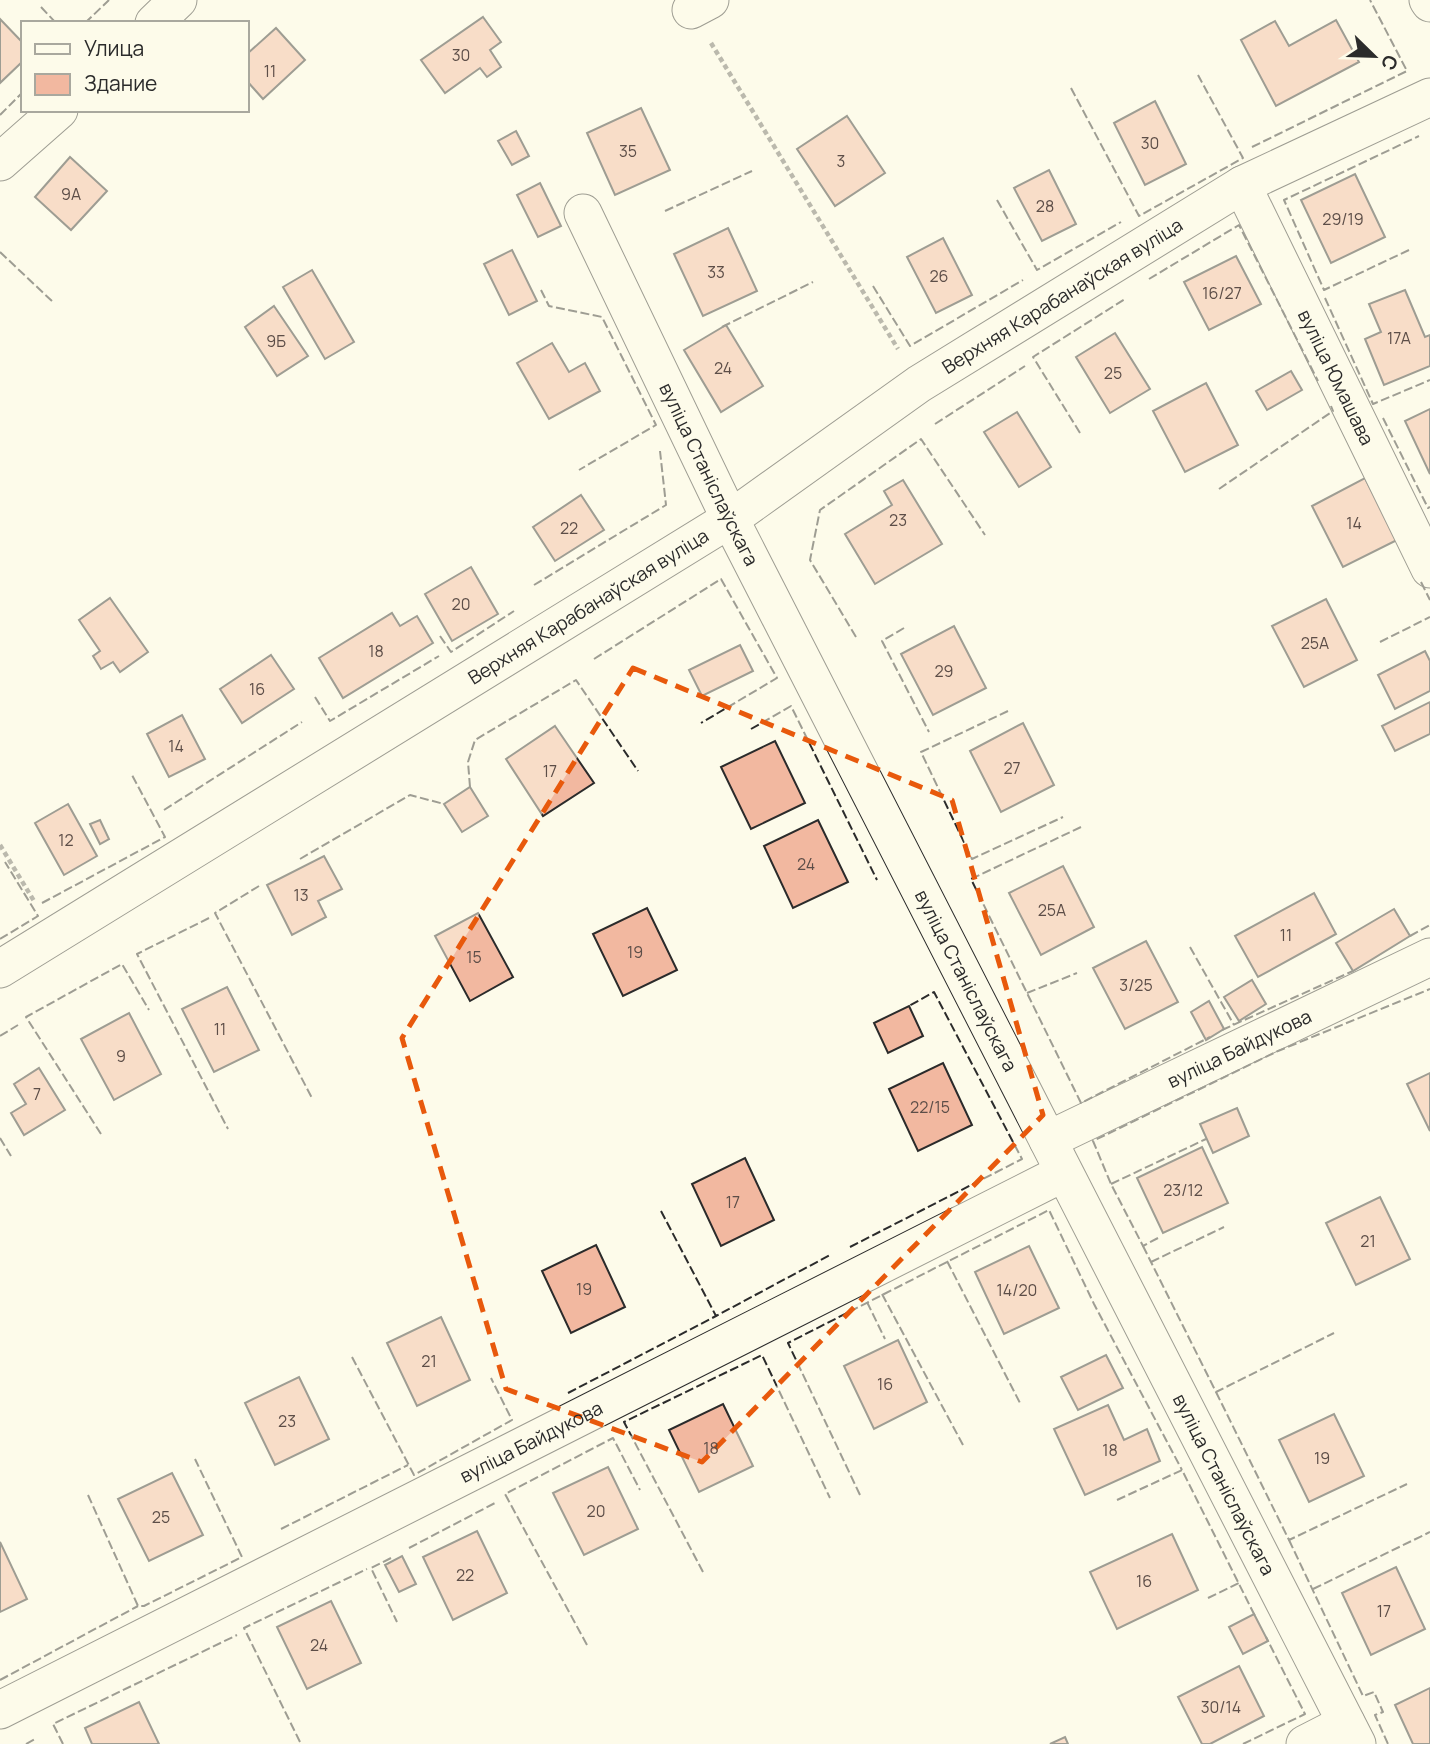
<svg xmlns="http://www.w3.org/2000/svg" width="1430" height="1744" font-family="Manrope,sans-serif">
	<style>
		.building { fill: #f2b8a0; stroke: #2b2b2b; stroke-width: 2 }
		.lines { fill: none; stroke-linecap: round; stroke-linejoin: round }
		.street-casing { stroke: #2b2b2b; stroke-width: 39 }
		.path { stroke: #6a6964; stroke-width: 4.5; stroke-dasharray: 5 3.5; stroke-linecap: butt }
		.street { stroke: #fdfbea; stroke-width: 37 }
		.fence { stroke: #2b2b2b; stroke-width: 2; stroke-dasharray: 9 3.5; stroke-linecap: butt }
		.marked { fill: none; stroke: #e8590c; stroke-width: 5; stroke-dasharray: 14 9; stroke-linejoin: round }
		.labels { text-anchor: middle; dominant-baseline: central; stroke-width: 5; stroke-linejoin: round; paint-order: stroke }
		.number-label { font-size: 16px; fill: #5d4e48 }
		.street-label { font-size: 19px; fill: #2b2b2b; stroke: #fdfbea }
	</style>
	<rect width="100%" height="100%" fill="#fdfbea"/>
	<g class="building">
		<polygon points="483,17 501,42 490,50 501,67 487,77 480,68 445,93 421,60"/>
		<polygon points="0,19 23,43 23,61 0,83"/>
		<polygon points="1336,20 1359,62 1276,106 1241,40 1275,21 1289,46"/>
		<polygon points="276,28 305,60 263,99 247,81 247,54"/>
		<polygon points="1155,101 1186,164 1145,185 1114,123"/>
		<polygon points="641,108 670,170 615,195 587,133"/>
		<polygon points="847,116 885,173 835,206 797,149"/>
		<polygon points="516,131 529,156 512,165 498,141"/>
		<polygon points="70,157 107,191 71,230 35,197"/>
		<polygon points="1049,170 1076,224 1042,241 1014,188"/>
		<polygon points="1355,174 1385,237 1331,263 1301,200"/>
		<polygon points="540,183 561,226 538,237 517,195"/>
		<polygon points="728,228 757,291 703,316 674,254"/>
		<polygon points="943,238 972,295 936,313 907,257"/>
		<polygon points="512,250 537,301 509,315 484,264"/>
		<polygon points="1236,256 1261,304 1209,330 1184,282"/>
		<polygon points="312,270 354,342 325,359 283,287"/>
		<polygon points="1405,290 1425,337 1430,335 1430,366 1384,385 1365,339 1381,332 1369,304"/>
		<polygon points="274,306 308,356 277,376 245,327"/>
		<polygon points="726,325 763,386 721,412 684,350"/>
		<polygon points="1115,333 1150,389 1110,413 1076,357"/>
		<polygon points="552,343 569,372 585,363 600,391 549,419 517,363"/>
		<polygon points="1291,371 1302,390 1267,410 1256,391"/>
		<polygon points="1206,383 1238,445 1185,472 1153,411"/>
		<polygon points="1430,409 1430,474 1405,421"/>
		<polygon points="1017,412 1051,467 1019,487 984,432"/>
		<polygon points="1365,478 1397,540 1343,567 1312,506"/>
		<polygon points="903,480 942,544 875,584 845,534 892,505 884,491"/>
		<polygon points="581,495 604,530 555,561 533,527"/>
		<polygon points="471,567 498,614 452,641 425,594"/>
		<polygon points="110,598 148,652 120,672 113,662 101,669 93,656 100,651 79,620"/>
		<polygon points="1326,599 1357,660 1304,687 1272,626"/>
		<polygon points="392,613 400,626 417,616 433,643 343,698 319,658"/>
		<polygon points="954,626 986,688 933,715 901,654"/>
		<polygon points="740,645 753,671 702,696 689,670"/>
		<polygon points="1425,651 1430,661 1430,691 1395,709 1378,675"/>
		<polygon points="271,655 294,689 242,723 220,689"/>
		<polygon points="1430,702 1430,734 1395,751 1382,726"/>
		<polygon points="182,715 205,759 169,777 147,734"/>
		<polygon points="1023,723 1054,785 1001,812 970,751"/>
		<polygon points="555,726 594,783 543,816 506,759"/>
		<polygon points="775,741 805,803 751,829 721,767"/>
		<polygon points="470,787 488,816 462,832 444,804"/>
		<polygon points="68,804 97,856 64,875 35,823"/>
		<polygon points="100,820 109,839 100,844 90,824"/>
		<polygon points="818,820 848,882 793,908 764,846"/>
		<polygon points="324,856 342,889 318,901 326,917 292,935 267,885"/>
		<polygon points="1063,866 1094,927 1041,955 1009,893"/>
		<polygon points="1314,893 1336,934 1258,977 1235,936"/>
		<polygon points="647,908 677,970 623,996 593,934"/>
		<polygon points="1394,909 1410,936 1353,971 1336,943"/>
		<polygon points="478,913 513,977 470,1001 435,936"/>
		<polygon points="1146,941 1178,1002 1125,1029 1093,968"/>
		<polygon points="1252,980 1266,1004 1239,1021 1224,997"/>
		<polygon points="227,987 259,1050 214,1072 182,1009"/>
		<polygon points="1209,1001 1224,1029 1206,1040 1191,1012"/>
		<polygon points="909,1006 923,1036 888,1053 874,1023"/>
		<polygon points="129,1013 161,1074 114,1100 81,1039"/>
		<polygon points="943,1063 972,1125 918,1151 889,1089"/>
		<polygon points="39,1068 65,1110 24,1135 11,1113 26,1104 14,1084"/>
		<polygon points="1430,1073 1430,1131 1407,1084"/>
		<polygon points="1237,1108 1249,1136 1213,1153 1200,1124"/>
		<polygon points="1202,1147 1228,1203 1163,1233 1137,1178"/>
		<polygon points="745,1158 774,1220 721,1246 692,1184"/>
		<polygon points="1380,1197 1410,1259 1356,1285 1326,1223"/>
		<polygon points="596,1245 625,1307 571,1333 542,1271"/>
		<polygon points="1029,1246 1059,1308 1004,1334 975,1272"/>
		<polygon points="441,1317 470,1380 417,1406 387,1343"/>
		<polygon points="898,1340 927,1402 874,1429 844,1366"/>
		<polygon points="1106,1355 1123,1388 1078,1410 1061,1377"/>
		<polygon points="299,1377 329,1439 275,1465 245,1403"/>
		<polygon points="723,1404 753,1466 699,1492 669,1430"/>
		<polygon points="1108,1405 1124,1440 1147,1429 1160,1461 1085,1495 1054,1429"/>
		<polygon points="1334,1414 1364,1476 1309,1502 1279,1440"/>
		<polygon points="608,1467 638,1529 584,1555 553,1493"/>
		<polygon points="172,1473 203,1535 149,1561 118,1499"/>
		<polygon points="477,1531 507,1593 453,1620 423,1557"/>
		<polygon points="1172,1534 1198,1590 1117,1629 1090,1572"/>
		<polygon points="0,1542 27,1599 0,1612"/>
		<polygon points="402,1556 416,1584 399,1592 385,1565"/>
		<polygon points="1396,1567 1425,1629 1371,1655 1342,1593"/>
		<polygon points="331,1601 361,1663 307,1689 277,1627"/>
		<polygon points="1254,1614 1268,1641 1243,1654 1229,1627"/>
		<polygon points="1239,1666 1264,1716 1210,1744 1202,1744 1178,1697"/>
		<polygon points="1430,1688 1430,1744 1413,1744 1395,1705"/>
		<polygon points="139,1702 159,1744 92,1744 85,1728"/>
		<polygon points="1065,1737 1068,1744 1050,1744"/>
	</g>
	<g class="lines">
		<defs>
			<g id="street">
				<polyline points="1428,0 1430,3"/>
				<polyline points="691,10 710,0"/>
				<polyline points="154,23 178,0"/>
				<polyline points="0,162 59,110"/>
				<path id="s1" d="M1242,185l188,384"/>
				<path id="s2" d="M583,213l147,306 627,1225"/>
				<path id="s3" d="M0,969l730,-450 189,-135 323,-199 188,-88"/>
				<path id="s4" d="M1048,1140l382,-183"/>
				<path id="s5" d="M0,1710l1063,-537"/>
				<polyline points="1305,1744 1346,1723"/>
			</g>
		</defs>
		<use href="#street" class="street-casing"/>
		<g class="path">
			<polyline points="711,43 898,349"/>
			<polyline points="0,845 34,901"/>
		</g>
		<use href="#street" class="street"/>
		<g class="fence">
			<polyline points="41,7 56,23"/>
			<polyline points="85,23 109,0"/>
			<polyline points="1071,88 1139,216 1243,158 1198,75"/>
			<polyline points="0,115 23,92"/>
			<polyline points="1252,147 1407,71 1370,0"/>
			<polyline points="997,200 1037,270 1121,222"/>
			<polyline points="665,211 752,171"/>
			<polyline points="1409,250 1324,290 1284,200 1419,136"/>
			<polyline points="0,252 54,303"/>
			<polyline points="1149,279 1239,225 1318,381"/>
			<polyline points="873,286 910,346 1023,280"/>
			<polyline points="541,290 549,306 602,317 656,425 579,470"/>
			<polyline points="1325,298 1373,404 1430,380"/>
			<polyline points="722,327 813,282"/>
			<polyline points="1383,418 1428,508 1430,507"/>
			<polyline points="935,424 1025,366"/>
			<polyline points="1080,433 1033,357 1125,299"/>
			<polyline points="1219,489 1333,411 1331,406"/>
			<polyline points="1421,582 1430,600"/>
			<polyline points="534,585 666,505 660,451"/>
			<polyline points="904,628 882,641 929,732"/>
			<polyline points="440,636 451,652 514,611"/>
			<polyline points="856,637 810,560 820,510 921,439 985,535"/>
			<polyline points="1380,642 1430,617"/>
			<polyline points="594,659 721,579 777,678 701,723"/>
			<polyline points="315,697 330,721 439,656"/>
			<polyline points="1008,711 921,752 972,859 1063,817"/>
			<polyline points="751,729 791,706 877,880"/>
			<polyline points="470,787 468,762 475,740 576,680 638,771"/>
			<polyline points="164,810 302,722"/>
			<polyline points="1081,827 971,879 1081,1103 1210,1037"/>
			<polyline points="300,859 410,795 444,804"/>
			<polyline points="259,886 215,913 312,1098"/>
			<polyline points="42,903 165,837 132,775"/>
			<polyline points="209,918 137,954 228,1129"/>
			<polyline points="1410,936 1430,925"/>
			<polyline points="0,939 38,916 5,862"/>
			<polyline points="1190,947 1234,1025"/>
			<polyline points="1027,993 1077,973"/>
			<polyline points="1222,1030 1353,971"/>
			<polyline points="0,1036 18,1025"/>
			<polyline points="101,1134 26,1017 122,964 149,1010"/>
			<polyline points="0,1138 11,1156"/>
			<polyline points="1111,1184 1206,1139"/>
			<polyline points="661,1211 716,1316 830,1255"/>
			<polyline points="1158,1238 1143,1246 1111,1184 1093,1141 1278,1051 1430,989"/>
			<polyline points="1143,1246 1216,1392 1334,1333"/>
			<polyline points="850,1247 1022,1159 934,992 909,1006"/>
			<polyline points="947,1261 1020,1403"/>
			<polyline points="1151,1262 1224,1227"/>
			<polyline points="882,1294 963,1445"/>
			<polyline points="867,1302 885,1339"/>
			<polyline points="352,1357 414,1475 512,1420 491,1378"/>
			<polyline points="1216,1392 1289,1540 1407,1484"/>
			<polyline points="568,1393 716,1316"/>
			<polyline points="88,1495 138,1606 144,1606 242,1557 195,1459"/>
			<polyline points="860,1495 788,1343 1049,1210 1094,1304 1182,1470"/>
			<polyline points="1117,1500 1182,1470 1256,1618"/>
			<polyline points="281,1529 408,1465"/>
			<polyline points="1289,1540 1363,1696 1374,1692 1383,1712 1375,1715 1388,1744"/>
			<polyline points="409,1548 495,1503"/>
			<polyline points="391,1558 371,1568 397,1622"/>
			<polyline points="703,1572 624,1422 762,1355 830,1498"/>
			<polyline points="1313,1589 1430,1532"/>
			<polyline points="1208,1598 1239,1583"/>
			<polyline points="587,1645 505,1494 613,1438 640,1490"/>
			<polyline points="0,1680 138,1606"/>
			<polyline points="300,1742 244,1628 367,1569"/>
			<polyline points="26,1744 35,1739"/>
			<polyline points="63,1744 53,1724 237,1635"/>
			<polyline points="1243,1744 1305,1714 1266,1637"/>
		</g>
	</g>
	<path d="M0 0H1430V1744H0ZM633,668l319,132 91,315 -341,347 -196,-73 -104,-351z" fill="#fdfbea" fill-opacity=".55" fill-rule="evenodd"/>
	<path class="marked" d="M633,668l319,132 91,315 -341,347 -196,-73 -104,-351z"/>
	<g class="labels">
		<g class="number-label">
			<text x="461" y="55">30</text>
			<text x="270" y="71">11</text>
			<text x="1150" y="143">30</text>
			<text x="628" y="151">35</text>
			<text x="841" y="161">3</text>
			<text x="71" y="194">9А</text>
			<text x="1045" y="206">28</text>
			<text x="1343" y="219">29/19</text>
			<text x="716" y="272">33</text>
			<text x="939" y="276">26</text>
			<text x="1222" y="293">16/27</text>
			<text x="1399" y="338">17А</text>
			<text x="276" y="341">9Б</text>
			<text x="723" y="368">24</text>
			<text x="1113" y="373">25</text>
			<text x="898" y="520">23</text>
			<text x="1354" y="523">14</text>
			<text x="569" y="528">22</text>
			<text x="461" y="604">20</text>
			<text x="1315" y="643">25А</text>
			<text x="376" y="651">18</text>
			<text x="944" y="671">29</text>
			<text x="257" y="689">16</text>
			<text x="176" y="746">14</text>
			<text x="1012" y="768">27</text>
			<text x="550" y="771">17</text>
			<text x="66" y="840">12</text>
			<text x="806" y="864">24</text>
			<text x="301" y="895">13</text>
			<text x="1052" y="910">25А</text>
			<text x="1286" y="935">11</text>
			<text x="635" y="952">19</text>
			<text x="474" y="957">15</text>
			<text x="1136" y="985">3/25</text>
			<text x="220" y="1029">11</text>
			<text x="121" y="1056">9</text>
			<text x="37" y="1094">7</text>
			<text x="930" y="1107">22/15</text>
			<text x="1183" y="1190">23/12</text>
			<text x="733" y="1202">17</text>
			<text x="1368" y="1241">21</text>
			<text x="584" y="1289">19</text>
			<text x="1017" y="1290">14/20</text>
			<text x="429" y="1361">21</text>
			<text x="885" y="1384">16</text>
			<text x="287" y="1421">23</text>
			<text x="711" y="1448">18</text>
			<text x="1110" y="1450">18</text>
			<text x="1322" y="1458">19</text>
			<text x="596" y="1511">20</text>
			<text x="161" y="1517">25</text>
			<text x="465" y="1575">22</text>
			<text x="1144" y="1581">16</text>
			<text x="1384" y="1611">17</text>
			<text x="319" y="1645">24</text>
			<text x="1221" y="1707">30/14</text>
		</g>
		<g class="street-label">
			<text stroke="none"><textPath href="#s3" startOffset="1258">Верхняя Карабанаўская вуліца</textPath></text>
			<text stroke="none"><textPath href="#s1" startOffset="214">вуліца Юмашава</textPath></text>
			<text stroke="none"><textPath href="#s2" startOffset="290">вуліца Станіслаўскага</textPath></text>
			<text stroke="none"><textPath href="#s3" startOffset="691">Верхняя Карабанаўская вуліца</textPath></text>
			<text stroke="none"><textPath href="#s2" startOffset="858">вуліца Станіслаўскага</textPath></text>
			<text stroke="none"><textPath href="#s4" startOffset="212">вуліца Байдукова</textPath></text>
			<text stroke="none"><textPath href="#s5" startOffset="595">вуліца Байдукова</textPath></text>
			<text stroke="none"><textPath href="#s2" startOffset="1424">вуліца Станіслаўскага</textPath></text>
		</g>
	</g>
	<rect x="21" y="21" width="228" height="91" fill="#fdfbea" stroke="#a9a89e" stroke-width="2"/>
	<rect x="35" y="44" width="35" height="10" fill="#fdfbea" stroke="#a9a89e" stroke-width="2"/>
	<text x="84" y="56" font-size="21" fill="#2b2b2b">Улица</text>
	<rect x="35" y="74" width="35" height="21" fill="#f2b8a0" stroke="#a9a89e" stroke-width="2"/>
	<text x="84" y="91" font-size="21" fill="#2b2b2b">Здание</text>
	<g transform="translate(1374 56) rotate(113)" stroke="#fdfbea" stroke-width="5" paint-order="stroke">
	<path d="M0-5L12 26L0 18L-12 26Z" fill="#2b2b2b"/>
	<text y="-10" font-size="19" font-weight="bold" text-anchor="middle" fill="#2b2b2b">С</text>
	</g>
</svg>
